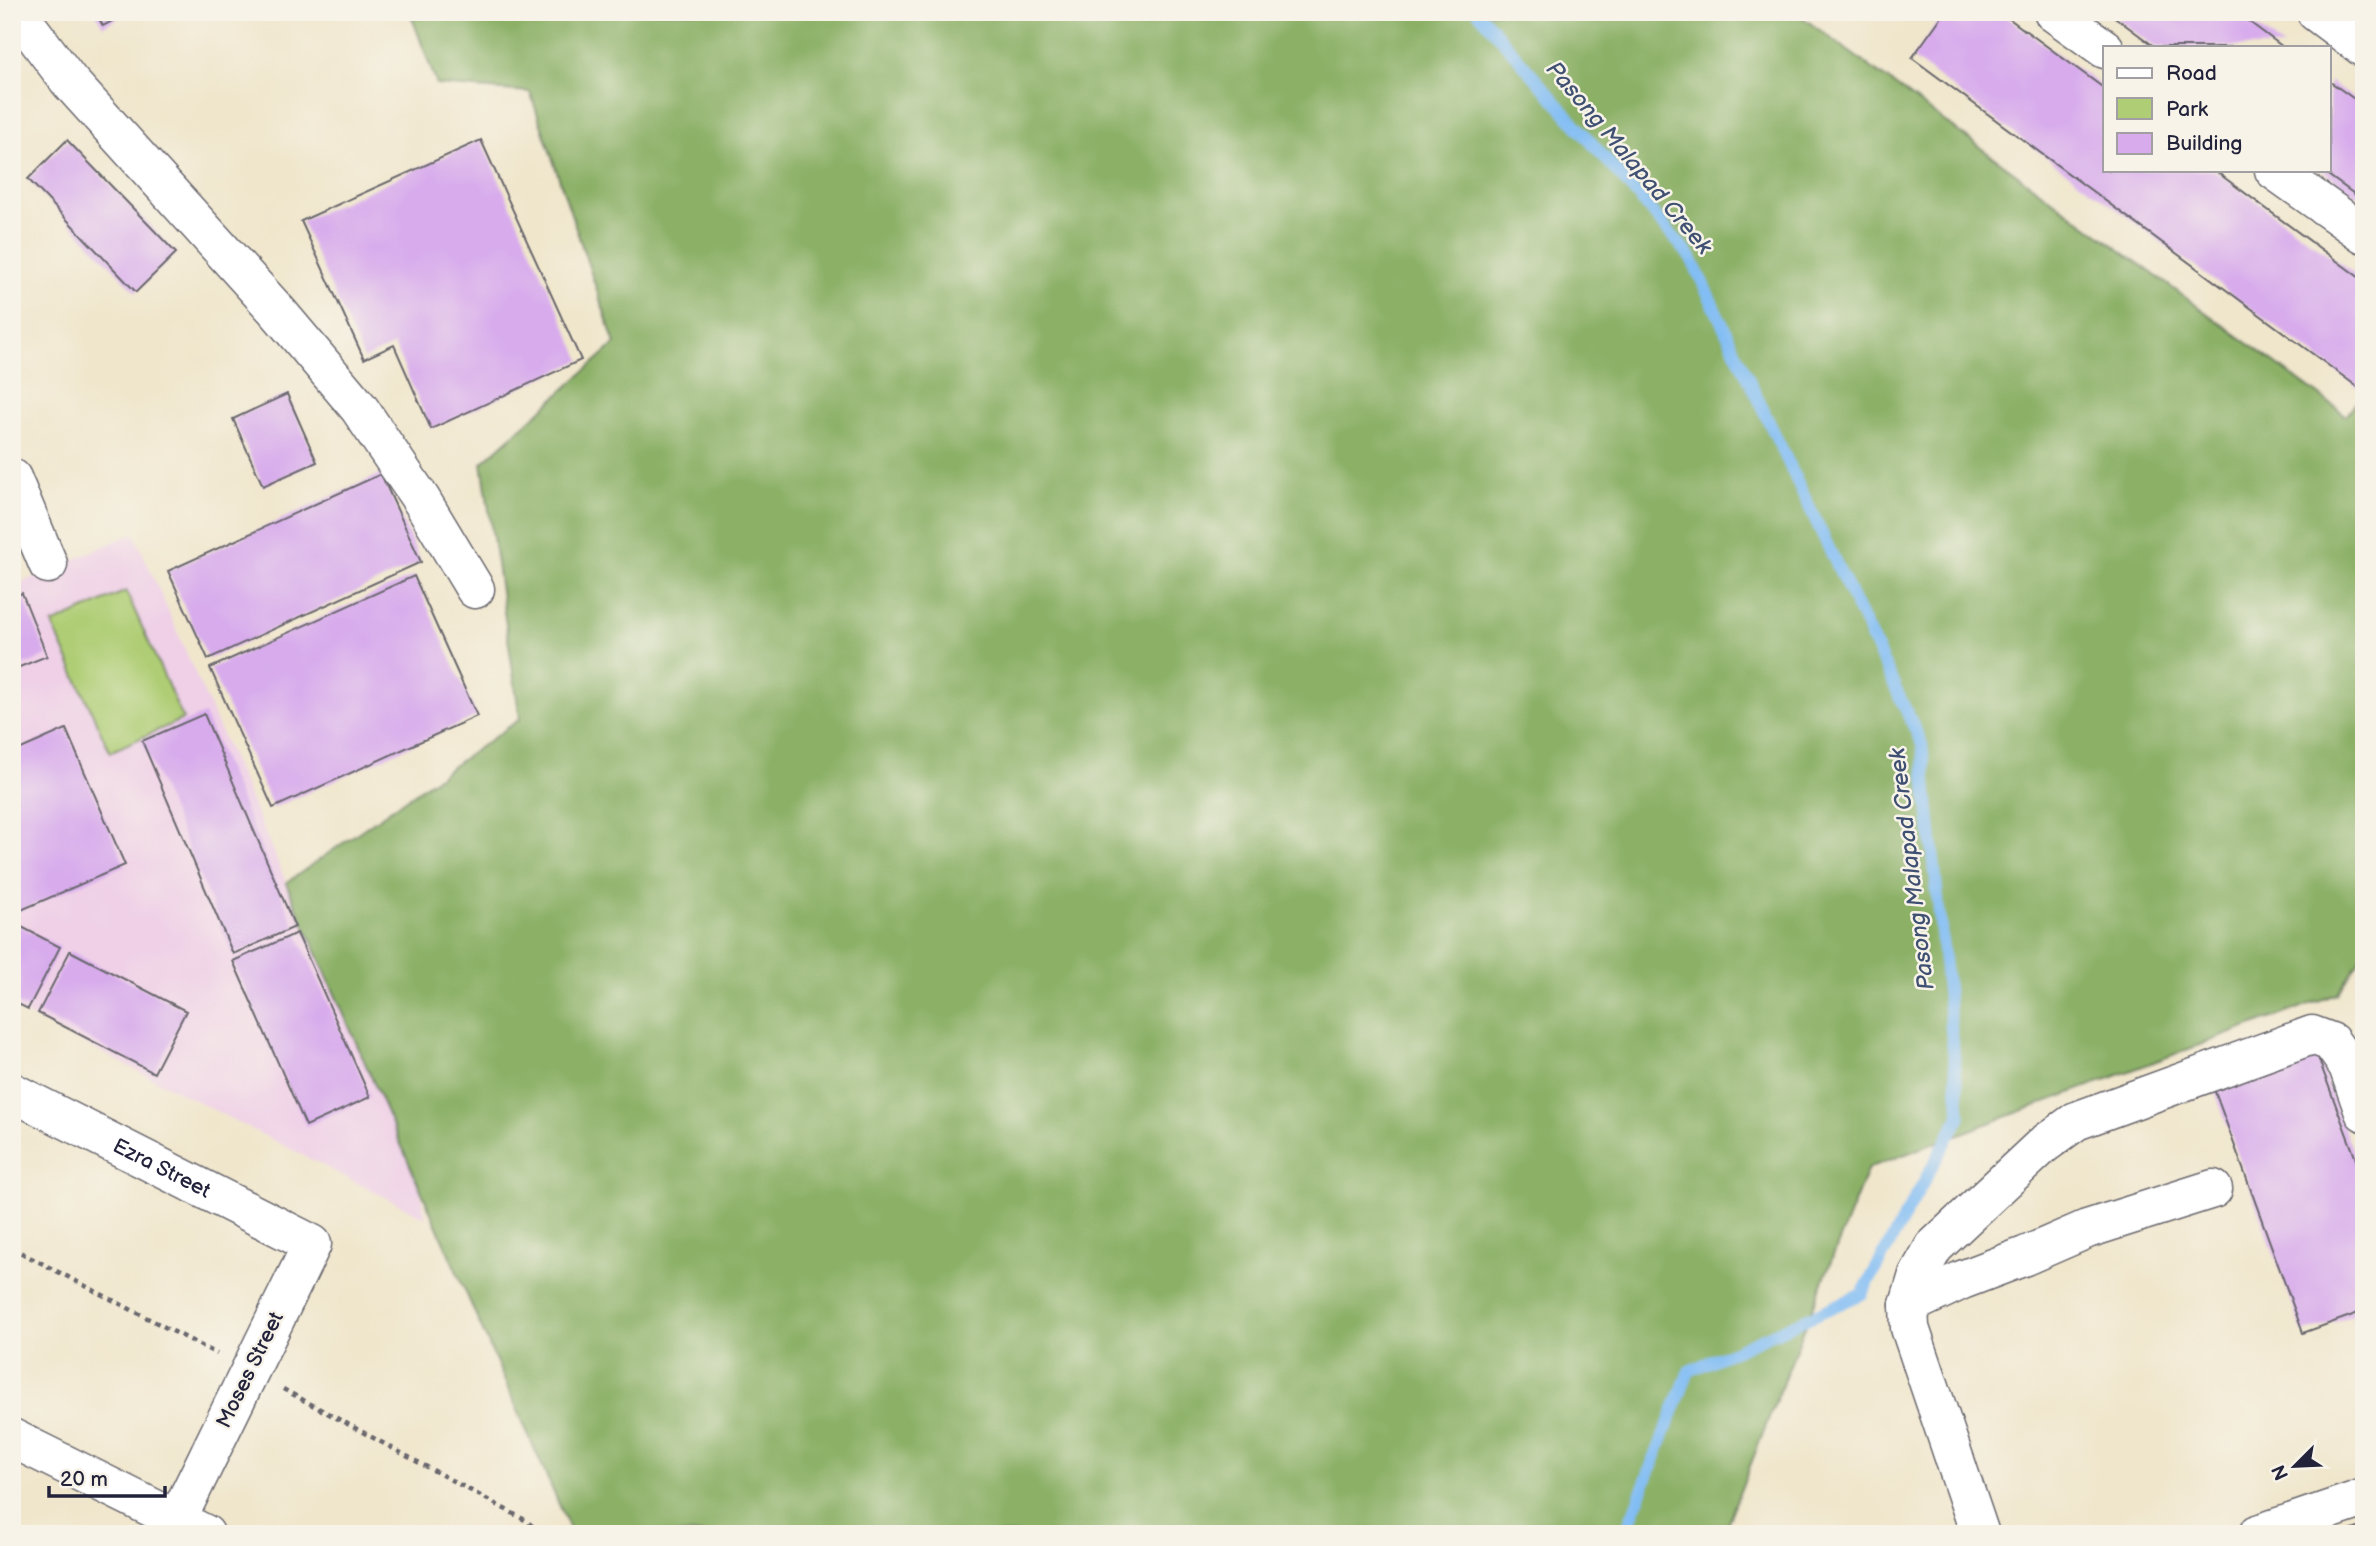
<svg xmlns="http://www.w3.org/2000/svg" width="2376" height="1546" font-family="'Balsamiq Sans',sans-serif">
	<style>
		.built { fill: #efd0e7 }
		.green { fill: #afcd74; stroke: #687858; stroke-width: 2 }
		.forest { fill: #8bb066; stroke: #566950; stroke-width: 2 }
		.lines { fill: none; stroke-linecap: round; stroke-linejoin: round }
		.stream { stroke: #82bdf4; stroke-width: 12 }
		.building { fill: #d8acec }
		.minor-casing { stroke: #6a676e; stroke-width: 41 }
		.path { stroke: #6a676e; stroke-width: 4.5; stroke-dasharray: 5 5; stroke-linecap: butt }
		.minor { stroke: #fff; stroke-width: 38 }
		.labels { text-anchor: middle; dominant-baseline: central; stroke-width: 5; stroke-linejoin: round; paint-order: stroke }
		.street-label { font-size: 21px; fill: #22223b; stroke: #f7f3e8 }
		.water-label { font-size: 23px; font-style: italic; fill: #3f5072; stroke: #f7f3e8 }
	</style>
	<rect width="100%" height="100%" fill="#f7f3e8"/>
	<filter id="ink" filterUnits="userSpaceOnUse"><feTurbulence type="fractalNoise" baseFrequency=".0143" numOctaves="2"/><feDisplacementMap in="SourceGraphic" scale="14" xChannelSelector="R" yChannelSelector="G"/><feConvolveMatrix kernelMatrix="1 2 1 2 8 2 1 2 1" color-interpolation-filters="sRGB"/></filter>
	<filter id="wash" filterUnits="userSpaceOnUse"><feTurbulence type="fractalNoise" baseFrequency=".00686" numOctaves="4" result="noise"/><feDisplacementMap in="SourceGraphic" scale="28" xChannelSelector="R" yChannelSelector="G"/><feGaussianBlur stdDeviation="1.57" result="paint"/><feColorMatrix in="noise" values="0 0 0 0 0 0 0 0 0 0 0 0 0 0 0 0 0 1.4 0 .05"/><feComposite in="paint" operator="in"/></filter>
	<g filter="url(#wash)">
		<rect width="100%" height="100%" fill="#f0e6cc"/>
		<polygon class="built" points="134,533 419,1186 426,1218 12,1007 12,587"/>
		<polygon class="green" points="126,591 183,719 110,752 52,624"/>
		<polygon class="forest" points="410,12 1795,12 2346,415 2364,392 2364,953 2337,994 1868,1168 1723,1534 572,1534 286,883 520,719 482,463 615,344 530,92 437,85"/>
		<g class="lines">
			<polyline class="stream" points="1478,12 1690,256 1922,744 1960,1116 1862,1294 1689,1371 1625,1534"/>
		</g>
		<g id="blocks">
			<g class="building">
				<polygon points="95,12 129,12 103,26"/>
				<polygon points="1945,12 2000,12 2105,89 2105,170 2214,170 2364,281 2364,382 2359,388 1912,58"/>
				<polygon points="2108,12 2236,12 2283,47 2155,47"/>
				<polygon points="2329,81 2364,106 2364,201 2321,170 2329,170"/>
				<polygon points="67,140 176,253 136,292 28,179"/>
				<polygon points="481,140 581,360 431,429 394,345 364,359 301,221"/>
				<polygon points="287,394 317,462 263,486 233,419"/>
				<polygon points="381,474 421,562 208,659 168,571"/>
				<polygon points="414,576 477,716 273,808 210,668"/>
				<polygon points="22,593 47,656 12,670 12,597"/>
				<polygon points="204,714 295,927 233,954 142,741"/>
				<polygon points="66,729 125,865 12,914 12,753"/>
				<polygon points="12,922 60,947 28,1009 12,1001"/>
				<polygon points="297,933 370,1097 306,1126 233,961"/>
				<polygon points="70,951 186,1011 154,1073 38,1013"/>
				<polygon points="2316,1052 2364,1181 2364,1311 2303,1333 2214,1089"/>
				<polygon points="2364,1526 2364,1534 2344,1534 2344,1533"/>
			</g>
		</g>
	</g>
	<g filter="url(#ink)">
		<use href="#blocks" fill-opacity="0" stroke="#6a676e" stroke-width="2"/>
		<g class="lines">
			<defs>
				<g id="minor">
					<polyline points="17,12 69,81 278,312 359,408 422,501 475,589"/>
					<polyline points="2053,12 2105,49"/>
					<polyline points="2316,12 2364,48"/>
					<polyline points="2274,170 2364,234"/>
					<polyline points="12,478 48,564"/>
					<path id="s1" d="M12,1092l300,152 -142,290"/>
					<polyline points="1909,1305 1962,1280 2025,1256 2087,1229 2213,1189"/>
					<polyline points="12,1438 205,1534"/>
					<polyline points="1980,1534 1910,1328 1909,1305 1918,1275 1934,1247 2043,1145 2076,1121 2312,1035 2331,1042 2348,1066 2364,1112"/>
					<polyline points="2258,1534 2364,1498"/>
				</g>
			</defs>
			<use href="#minor" class="minor-casing"/>
			<g class="path">
				<polyline points="12,1248 217,1354"/>
				<polyline points="283,1389 525,1520 542,1534"/>
			</g>
			<use href="#minor" class="minor"/>
		</g>
	</g>
	<g class="labels">
		<g class="street-label">
			<text stroke="none"><textPath href="#s1" startOffset="168">Ezra Street</textPath></text>
			<text transform="translate(250 1370) rotate(-64)">Moses Street</text>
		</g>
		<g class="water-label">
			<text transform="translate(1629 158) rotate(50)">Pasong Malapad Creek</text>
			<text transform="translate(1912 869) rotate(-97)">Pasong Malapad Creek</text>
		</g>
	</g>
	<rect width="2376" height="1546" fill="none" stroke="#f7f3e8" stroke-width="42"/>
	<rect x="2103" y="46" width="228" height="126" fill="#f7f3e8" stroke="#a29fa3" stroke-width="2"/>
	<rect x="2117" y="68" width="35" height="10" fill="#ffffff" stroke="#a29fa3" stroke-width="2"/>
	<text x="2166" y="80" font-size="21" fill="#22223b">Road</text>
	<rect x="2117" y="98" width="35" height="21" fill="#afcd74" stroke="#a29fa3" stroke-width="2"/>
	<text x="2166" y="116" font-size="21" fill="#22223b">Park</text>
	<rect x="2117" y="133" width="35" height="21" fill="#d8acec" stroke="#a29fa3" stroke-width="2"/>
	<text x="2166" y="150" font-size="21" fill="#22223b">Building</text>
	<g transform="translate(2295 1466) rotate(246)" stroke="#f7f3e8" stroke-width="5" paint-order="stroke">
	<path d="M0-5L12 26L0 18L-12 26Z" fill="#22223b"/>
	<text y="-10" font-size="19" font-weight="bold" text-anchor="middle" fill="#22223b">N</text>
	</g>
	<path d="M49 1486v10h116v-10" fill="none" stroke="#22223b" stroke-width="3.5"/>
	<text x="60" y="1486" font-size="21" fill="#22223b" stroke="#f7f3e8" stroke-width="5" paint-order="stroke">20 m</text>
</svg>
